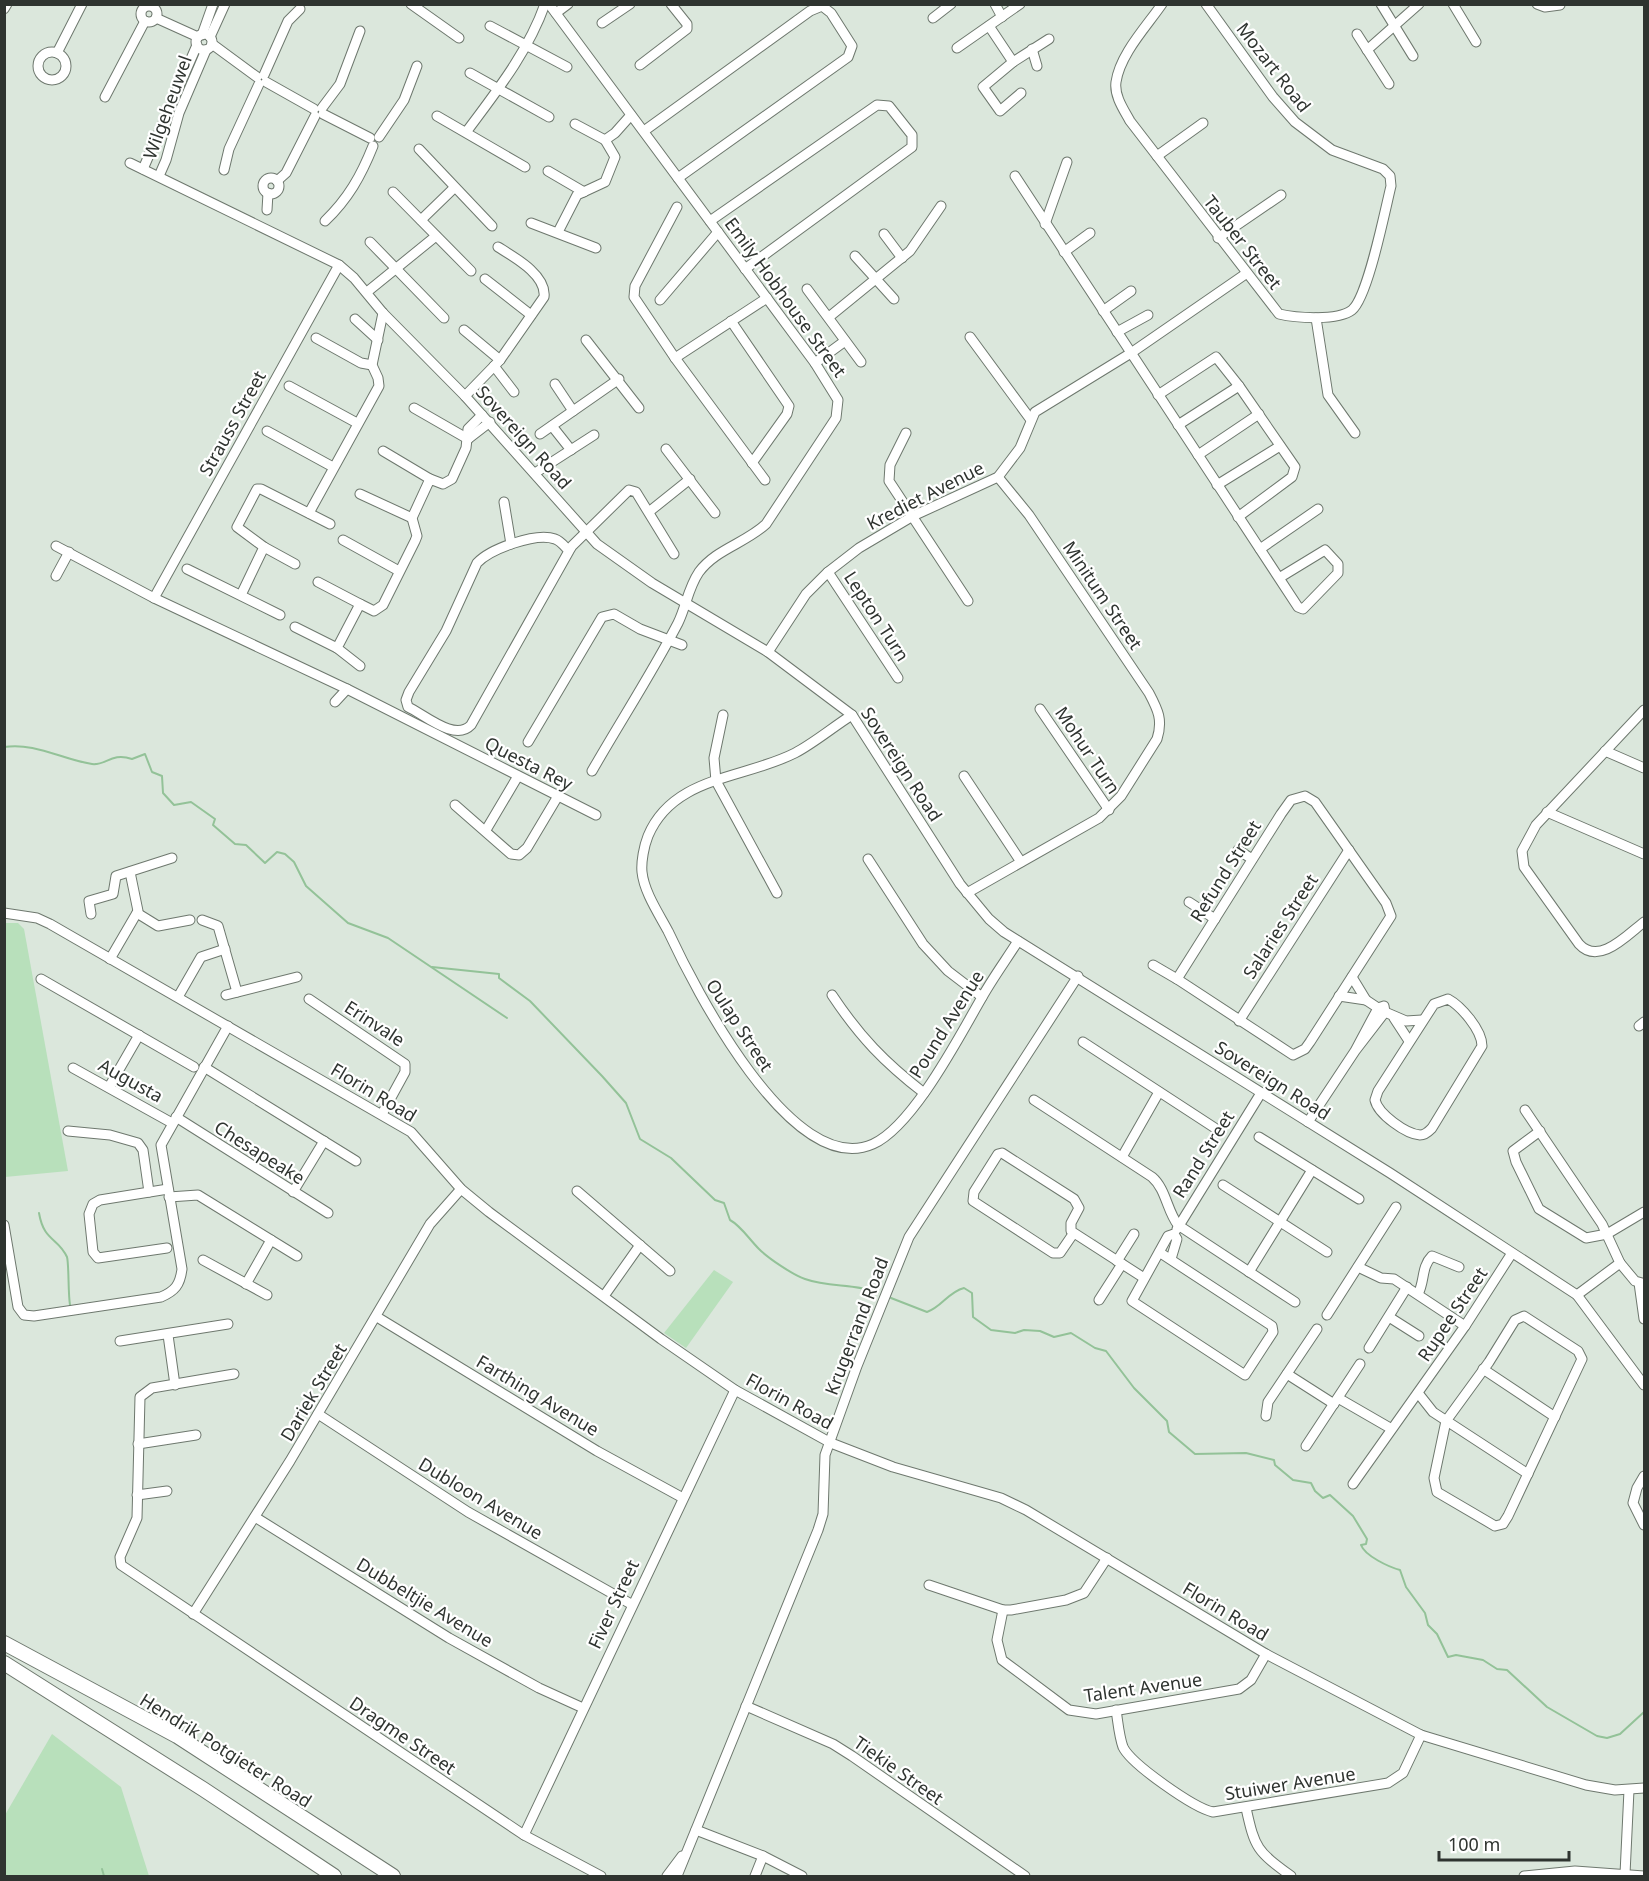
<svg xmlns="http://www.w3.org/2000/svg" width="1649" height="1881" font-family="'Noto Sans',sans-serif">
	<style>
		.green { fill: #b8e0bb }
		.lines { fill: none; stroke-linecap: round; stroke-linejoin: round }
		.stream { stroke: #93c298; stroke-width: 2 }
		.minor-casing { stroke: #6e786e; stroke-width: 11 }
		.secondary-casing { stroke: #6e786e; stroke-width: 16 }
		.minor { stroke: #fff; stroke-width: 9 }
		.secondary { stroke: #fff; stroke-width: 14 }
		.labels { text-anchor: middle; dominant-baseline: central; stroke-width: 4.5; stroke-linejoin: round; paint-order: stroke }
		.street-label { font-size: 18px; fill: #2f3430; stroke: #fff }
	</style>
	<rect width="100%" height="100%" fill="#dbe7dc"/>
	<g class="green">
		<polygon points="4,923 18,923 24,929 68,1171 5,1177"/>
		<polygon points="714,1270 733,1282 686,1348 664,1333"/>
		<polygon points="52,1734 121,1787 149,1876 5,1876 5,1815"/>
	</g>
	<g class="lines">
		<g class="stream">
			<path d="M4,747c31,-5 59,13 88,17 14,2 19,-12 40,-5l13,-5 7,18 10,4 1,17 11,12 17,-3 24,17 -2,6 22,19 11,1 19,18 12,-11 8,2 9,8 12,24 42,37 40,15 119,80"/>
			<path d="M432,967l67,7v4l31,23 72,75 24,27 14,36 31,19 44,42 9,3 6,17c11,6 19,19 29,29 9,9 34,26 46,30 25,9 50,4 73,14"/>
			<path d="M39,1213c5,29 19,24 28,44 2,7 1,36 3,48"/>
			<path d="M891,1298l36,14c15,-5 21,-20 37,-24l8,5 1,24 18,13 24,3 9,-3 16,1 14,6 17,-4 24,15 11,3 28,37 33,33 2,11 26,22 51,-1 28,7 1,5 18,15 18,3 4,8 8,7 7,-3 23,21 14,23 -1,5 -5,1c4,11 28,22 39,25l6,17 19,26 3,12 9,9 11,23 8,-2 27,5 14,9 10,1 40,37 50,29 10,2 13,-4 24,-22"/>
			<polyline points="102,1869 104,1876"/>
		</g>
		<defs>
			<g id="minor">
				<polyline points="411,4 459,38"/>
				<path d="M549,4l266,359 23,37 -2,18 -70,106c-20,19 -50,25 -67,48 -11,16 -13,35 -21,51 -26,50 -58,99 -86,148"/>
				<polyline points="995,4 1002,17"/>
				<path d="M1162,4c-15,22 -42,50 -46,78 -2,14 8,28 14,39l149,193c17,4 59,7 73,-4 16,-13 33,-100 39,-124l-1,-10 -7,-7 -51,-19 -37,-28 -22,-25 -67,-93"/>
				<polyline points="1381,4 1413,56"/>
				<polyline points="1453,4 1476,42"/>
				<polyline points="1537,4 1545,7 1560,5"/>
				<circle cx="149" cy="14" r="8"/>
				<polyline points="4,9 7,4"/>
				<polyline points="556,13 568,4"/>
				<polyline points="156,18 198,37"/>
				<polyline points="933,18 951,4"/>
				<polyline points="602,23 630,4"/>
				<polyline points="490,26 567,67"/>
				<polyline points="989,26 1013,62"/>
				<polyline points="1357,34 1389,84"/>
				<circle cx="204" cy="42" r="8"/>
				<polyline points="202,35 213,4"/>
				<polyline points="210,37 225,4"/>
				<polyline points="212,44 257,77"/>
				<polyline points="957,48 1020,4"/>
				<polyline points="1032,49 1037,66"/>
				<polyline points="1367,50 1419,4"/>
				<circle cx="52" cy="66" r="14"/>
				<polyline points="57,53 82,4"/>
				<polyline points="640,65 687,29 687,24 671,4"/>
				<polyline points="470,73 549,117"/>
				<polyline points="264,75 288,21 300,9"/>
				<polyline points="266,82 314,109"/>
				<polyline points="1021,93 1000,111 983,87 1013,62 1049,39"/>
				<polyline points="105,97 145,21"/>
				<polyline points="322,108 340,84 360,31"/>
				<polyline points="323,114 370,138"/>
				<polyline points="437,116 525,167"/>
				<polyline points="575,124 605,140"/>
				<path d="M467,131c29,-39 61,-79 78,-127"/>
				<polyline points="644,131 810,11 822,6 831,13 852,46 848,57 678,178"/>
				<polyline points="379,137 404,100 417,66"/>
				<polyline points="419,149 492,226"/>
				<polyline points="1157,156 1203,123"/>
				<polyline points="130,163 339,265 354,278 383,313 465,396 597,544 652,583 768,652 852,715 960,884 989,919 1004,932 1390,1173 1577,1295 1644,1385"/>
				<polyline points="143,169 197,45"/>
				<polyline points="224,170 229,149 259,84"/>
				<polyline points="548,171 584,192"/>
				<polyline points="159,176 166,160 179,113 206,50"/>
				<polyline points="1015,176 1298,607 1303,609 1338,573 1338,564 1325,550 1279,578"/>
				<circle cx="271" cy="186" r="8"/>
				<polyline points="277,181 286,173 315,116"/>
				<polyline points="393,192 471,271"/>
				<polyline points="677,207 635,286 634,297 675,358 765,480"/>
				<polyline points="267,210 268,193"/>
				<polyline points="421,220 454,188"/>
				<path d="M325,221c23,-22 36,-45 48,-75"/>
				<polyline points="710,221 877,105 889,106 912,135 912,147 745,269"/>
				<polyline points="531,223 596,248"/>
				<polyline points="1045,224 1067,162"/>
				<polyline points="558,232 577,195 605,182 615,157 605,140 615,133 631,115"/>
				<polyline points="884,234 902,258"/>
				<polyline points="1218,238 1281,195"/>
				<polyline points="370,242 444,318"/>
				<polyline points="1064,252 1090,233"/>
				<polyline points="855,256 894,299"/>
				<polyline points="485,279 531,315"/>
				<polyline points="807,289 861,362"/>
				<polyline points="367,292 436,236"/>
				<polyline points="660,300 718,232"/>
				<polyline points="1103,311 1131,291"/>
				<polyline points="829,317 910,251 941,206"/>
				<polyline points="1316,318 1328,395 1355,433"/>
				<polyline points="355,319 378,340"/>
				<polyline points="731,321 789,406 787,414 752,463"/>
				<polyline points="464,330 500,360"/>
				<polyline points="1117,332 1148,315"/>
				<polyline points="970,337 1031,420"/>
				<polyline points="316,338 361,363 372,365"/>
				<polyline points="586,340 639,408"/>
				<polyline points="675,358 767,298"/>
				<polyline points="815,363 845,341"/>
				<polyline points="494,366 514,392"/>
				<polyline points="555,384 573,411"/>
				<polyline points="289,386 357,423"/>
				<polyline points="1158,395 1216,357 1239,386 1295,467 1292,477 1238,517"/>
				<path d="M465,396l35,-36 44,-63c3,-22 -30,-40 -46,-50"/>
				<polyline points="414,408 468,439"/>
				<polyline points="1178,425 1239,386"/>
				<polyline points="552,426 571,450"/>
				<polyline points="267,431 333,467"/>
				<polyline points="906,433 890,465 889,481 968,601"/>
				<polyline points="540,434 619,379"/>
				<polyline points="468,439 490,422"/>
				<polyline points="666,449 715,513"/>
				<polyline points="383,451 430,479"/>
				<polyline points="1198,455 1259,414"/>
				<polyline points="535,473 594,435"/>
				<polyline points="1217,485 1280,446"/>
				<polyline points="360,494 412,518"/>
				<polyline points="504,502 511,544"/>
				<polyline points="650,511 690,479"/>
				<polyline points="309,513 379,386 378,378 372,365 383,313"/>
				<polyline points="343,540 399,571"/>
				<polyline points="56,546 154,598 347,689 596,815"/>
				<polyline points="1260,549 1318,509"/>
				<path d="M569,551c-4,-4 -8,-10 -14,-12 -19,-7 -65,10 -78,24l-31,68 -37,61 -3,8 2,7c17,8 47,35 63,18l98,-174 3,-5 57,-56 7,2 38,62"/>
				<polyline points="295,564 264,547 237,527 257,489 261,489 330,524"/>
				<polyline points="187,569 280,615"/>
				<polyline points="828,572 898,678"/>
				<polyline points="56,576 69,552"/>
				<polyline points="318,582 360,604"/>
				<polyline points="241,595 264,547"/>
				<polyline points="154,598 339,265"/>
				<polyline points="295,627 337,648"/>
				<polyline points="768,652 806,594 828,572 859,548 913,516 998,477 1020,448 1035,412 1131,353 1247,273"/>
				<polyline points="360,666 337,648 360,604 374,611 383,605 415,541 417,536 412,518 430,479 443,484 452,479 466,448 468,429 482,415"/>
				<polyline points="335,702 347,689"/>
				<polyline points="1040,709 1109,810"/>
				<path d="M1644,710l-108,115 -14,26 2,16 55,77c20,22 48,-9 65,-22"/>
				<polyline points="723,715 714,758 716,781 777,893"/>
				<path d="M852,715c-19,12 -38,28 -57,38 -51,26 -122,23 -147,83 -4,10 -7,26 -6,36 2,20 17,42 26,59 26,56 124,249 205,213 40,-18 86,-107 108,-145 11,-20 25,-39 37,-58"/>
				<polyline points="528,742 602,617 614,614 640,629 682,645"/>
				<polyline points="1605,751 1644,768"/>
				<polyline points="964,776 1021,862"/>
				<polygon points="1305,796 1315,802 1386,903 1391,916 1310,1042 1305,1049 1293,1055 1177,979 1281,814 1291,800"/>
				<polyline points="455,805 511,854 519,855 527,848 558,796"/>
				<polyline points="1547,812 1644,854"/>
				<polyline points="486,830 518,776"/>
				<polyline points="1238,850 1252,859"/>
				<polyline points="868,859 923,944 948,971 982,997"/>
				<path d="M967,893l132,-75 22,-22 36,-57c6,-19 1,-29 -8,-46l-120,-178 -31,-38"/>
				<polyline points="1189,902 1215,919"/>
				<polyline points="4,913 37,918 50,924 411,1132 461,1189 489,1212 661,1339 735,1390 831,1443 893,1467 1001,1498 1026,1510 1266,1654 1421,1735 1586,1785 1615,1790 1644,1788"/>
				<polyline points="137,913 158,926 190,920"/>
				<polyline points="91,914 89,901 113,894 116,876 172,858"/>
				<polyline points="202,920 218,926 237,992"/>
				<polyline points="110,959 138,911 130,872"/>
				<polyline points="1153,965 1177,979"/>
				<polyline points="1352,977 1366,1000 1378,1008"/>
				<polyline points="41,979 194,1067"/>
				<polyline points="226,995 297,977"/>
				<path d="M832,995c28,42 52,67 92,98"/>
				<polyline points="1339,996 1366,1000"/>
				<polyline points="178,997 201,957 225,949"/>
				<polyline points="309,999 405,1064 405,1072 382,1114"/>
				<path d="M1448,999c13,7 34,31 34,47l-50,82c-3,3 -6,7 -12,7 -14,-1 -42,-21 -45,-35l3,-9 56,-87z"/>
				<polyline points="1385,1012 1406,1021 1422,1020"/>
				<polyline points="1394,1018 1409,1041"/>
				<polyline points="1239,1021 1349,850"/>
				<polyline points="1639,1026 1644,1022"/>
				<polyline points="1083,1042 1221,1132"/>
				<polyline points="204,1067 356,1161"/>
				<polyline points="73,1068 172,1123"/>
				<polyline points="109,1087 139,1035"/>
				<path d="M1034,1100l118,77c14,12 15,34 26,48l117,77"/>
				<polyline points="1525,1110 1602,1224 1620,1263 1577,1295"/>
				<polyline points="176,1117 328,1213"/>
				<polyline points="1308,1122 1355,1051 1385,1012 1384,1006 1378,1008 1355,1051"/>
				<polyline points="68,1131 110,1135 138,1143 143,1150 149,1192"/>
				<polyline points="1540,1131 1513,1151 1516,1162 1539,1209 1586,1238 1607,1234 1644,1212"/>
				<polyline points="1259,1137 1359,1199"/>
				<polyline points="1122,1157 1159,1092"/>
				<polyline points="1223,1185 1327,1252"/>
				<polyline points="577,1191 670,1271"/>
				<polyline points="293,1192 324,1141"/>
				<polyline points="169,1197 198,1195 297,1256"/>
				<path d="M4,1225l14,82 6,8 10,1 127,-19c14,-6 19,-12 21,-28l-21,-124 67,-119"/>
				<polyline points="1177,1229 1261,1093"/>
				<polyline points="1073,1234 1060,1253 1053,1253 973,1201 974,1192 998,1154 1002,1153 1074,1199 1079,1208 1071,1223 1071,1231 1144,1278"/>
				<polyline points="167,1248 98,1258 93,1252 89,1214 93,1204 100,1200 168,1189"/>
				<polyline points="1159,1252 1272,1326 1273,1332 1245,1375 1132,1301 1168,1236 1174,1234"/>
				<polyline points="1171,1259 1177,1239 1174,1234"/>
				<polyline points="203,1260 267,1295"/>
				<polyline points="1117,1261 1134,1234"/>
				<polyline points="1620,1263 1635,1281 1642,1283"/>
				<polyline points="1358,1267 1381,1278 1394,1279 1465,1326"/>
				<polyline points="1249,1272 1312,1170"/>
				<polyline points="1639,1283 1644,1319"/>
				<polyline points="246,1284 271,1240"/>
				<path d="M1418,1294c7,-13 3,-27 14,-38l27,11"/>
				<polyline points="604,1296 640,1245"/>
				<polyline points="1099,1300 1122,1264"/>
				<polyline points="1327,1315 1396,1207"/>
				<polygon points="1524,1316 1578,1351 1582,1359 1508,1516 1503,1524 1495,1526 1437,1492 1434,1478 1446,1421 1489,1362 1515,1320"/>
				<polyline points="377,1317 597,1451 683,1498"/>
				<polyline points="1389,1317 1419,1336"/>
				<polyline points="168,1335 175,1385"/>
				<polyline points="120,1341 228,1324"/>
				<polyline points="1369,1348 1407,1287"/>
				<polyline points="1483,1369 1555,1417"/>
				<polyline points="234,1374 152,1388 140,1397 137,1518 120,1557 121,1565 524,1835 601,1876"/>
				<polyline points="1287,1374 1334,1404"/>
				<polyline points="1418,1393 1433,1412 1528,1474"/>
				<polyline points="1338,1398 1390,1428"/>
				<polyline points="318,1414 468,1512 631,1604"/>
				<polyline points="1266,1416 1268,1402 1317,1329"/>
				<polyline points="138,1444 196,1435"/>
				<polyline points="1306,1446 1360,1364"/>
				<polyline points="1644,1476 1637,1488 1633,1503 1644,1525"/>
				<polyline points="1353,1484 1465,1326 1512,1253"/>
				<polyline points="137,1495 167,1491"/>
				<polyline points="255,1517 449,1638 539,1688 583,1708"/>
				<polyline points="929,1585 1003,1610 1011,1610 1066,1600 1084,1593 1107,1558"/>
				<polyline points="1003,1610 997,1640 1002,1660 1069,1710 1096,1714 1239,1689 1251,1680 1266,1654"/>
				<polyline points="193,1614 290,1461 430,1224 461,1189"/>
				<polyline points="746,1706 833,1744 852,1756 1025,1876"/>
				<path d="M1116,1710c2,12 3,26 7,37 8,17 71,61 90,65l175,-29 15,-10 18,-38"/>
				<path d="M1246,1808c9,41 11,43 45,68"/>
				<polyline points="696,1830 763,1856 802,1876"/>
				<polyline points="524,1835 735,1390"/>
				<polyline points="1625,1874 1629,1790"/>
				<polyline points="667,1876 682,1856"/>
				<polyline points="677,1876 818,1530 823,1514 825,1455 857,1366 909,1237 1078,976"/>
				<polyline points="755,1876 763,1856"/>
				<polyline points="1524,1876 1575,1871 1644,1876"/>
			</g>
			<g id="secondary">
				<polyline points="4,1643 177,1736 393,1876"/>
				<polyline points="4,1663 203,1789 334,1876"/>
			</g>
		</defs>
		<use href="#minor" class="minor-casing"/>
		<use href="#secondary" class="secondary-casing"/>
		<use href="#minor" class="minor"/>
		<use href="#secondary" class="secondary"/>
	</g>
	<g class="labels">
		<g class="street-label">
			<text transform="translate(1274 67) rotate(52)">Mozart Road</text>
			<text transform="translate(167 107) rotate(-70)">Wilgeheuwel</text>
			<text transform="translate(1243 242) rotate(52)">Tauber Street</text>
			<text transform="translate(786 297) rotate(54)">Emily Hobhouse Street</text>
			<text transform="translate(232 423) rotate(-61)">Strauss Street</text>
			<text transform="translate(524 437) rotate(48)">Sovereign Road</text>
			<text transform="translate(925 495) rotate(-27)">Krediet Avenue</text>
			<text transform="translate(1103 595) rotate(56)">Minitum Street</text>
			<text transform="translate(877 616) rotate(57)">Lepton Turn</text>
			<text transform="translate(1088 750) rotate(56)">Mohur Turn</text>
			<text transform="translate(529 763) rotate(27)">Questa Rey</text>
			<text transform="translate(902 764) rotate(57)">Sovereign Road</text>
			<text transform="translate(1225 871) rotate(-58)">Refund Street</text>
			<text transform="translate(1280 926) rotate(-57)">Salaries Street</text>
			<text transform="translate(375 1023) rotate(33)">Erinvale</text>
			<text transform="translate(946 1024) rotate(-58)">Pound Avenue</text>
			<text transform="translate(740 1025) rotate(57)">Oulap Street</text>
			<text transform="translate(131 1080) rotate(29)">Augusta</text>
			<text transform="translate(1273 1080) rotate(32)">Sovereign Road</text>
			<text transform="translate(374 1092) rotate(31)">Florin Road</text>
			<text transform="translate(260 1152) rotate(32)">Chesapeake</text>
			<text transform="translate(1203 1154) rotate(-58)">Rand Street</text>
			<text transform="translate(1452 1314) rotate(-56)">Rupee Street</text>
			<text transform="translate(856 1326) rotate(-69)">Krugerrand Road</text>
			<text transform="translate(313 1392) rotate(-59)">Dariek Street</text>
			<text transform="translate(538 1395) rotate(31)">Farthing Avenue</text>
			<text transform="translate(790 1401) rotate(29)">Florin Road</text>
			<text transform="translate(481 1498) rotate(31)">Dubloon Avenue</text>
			<text transform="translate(425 1602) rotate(31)">Dubbeltjie Avenue</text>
			<text transform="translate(613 1604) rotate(-65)">Fiver Street</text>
			<text transform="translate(1226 1611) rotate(31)">Florin Road</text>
			<text transform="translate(1143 1687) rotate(-8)">Talent Avenue</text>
			<text transform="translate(403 1735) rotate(34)">Dragme Street</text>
			<text transform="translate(226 1750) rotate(32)">Hendrik Potgieter Road</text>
			<text transform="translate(899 1770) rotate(35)">Tiekie Street</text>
			<text transform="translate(1290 1783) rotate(-9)">Stuiwer Avenue</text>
		</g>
	</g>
	<rect width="1649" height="1881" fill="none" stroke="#2f3430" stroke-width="12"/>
	<path d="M1439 1851v9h130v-9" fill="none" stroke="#2f3430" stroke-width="3"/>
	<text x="1448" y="1851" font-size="18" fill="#2f3430" stroke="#ffffff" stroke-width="4.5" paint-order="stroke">100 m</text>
</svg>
